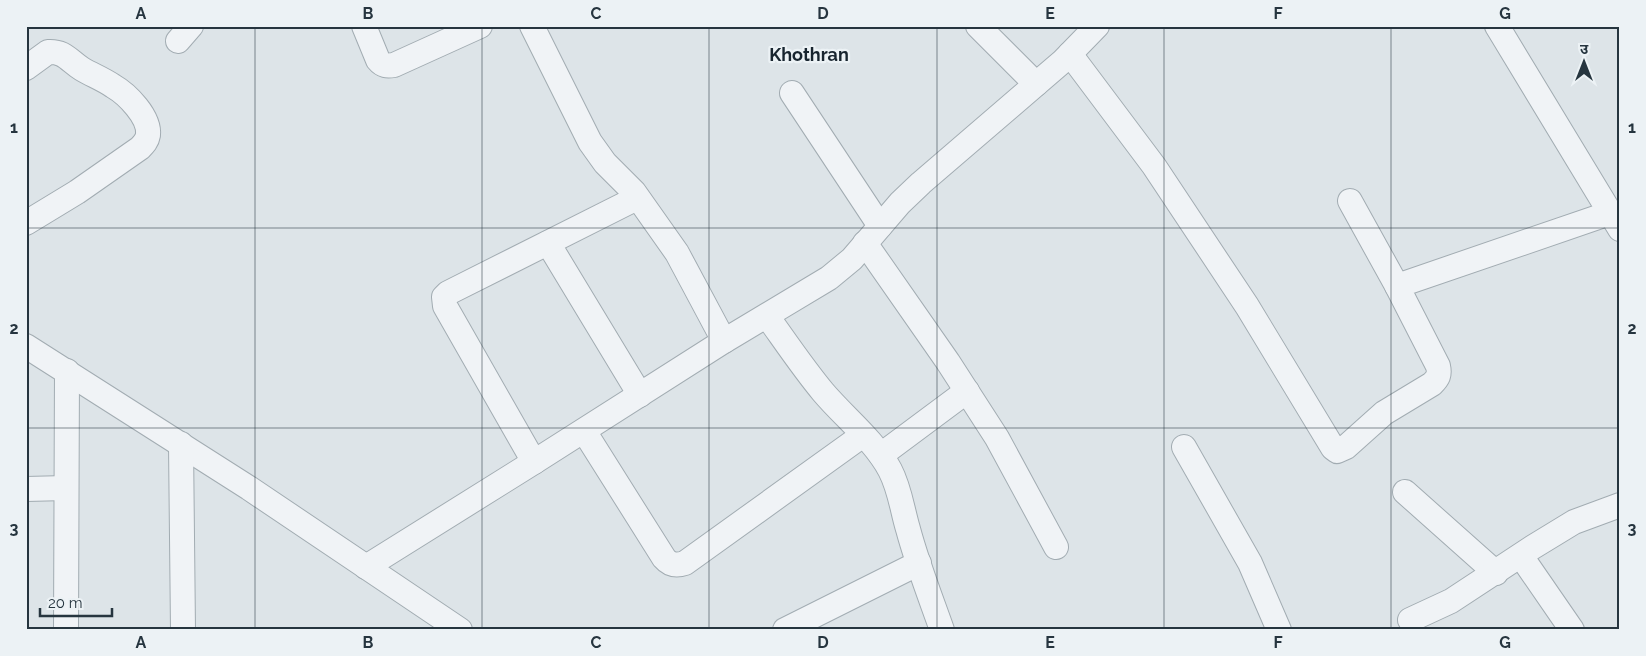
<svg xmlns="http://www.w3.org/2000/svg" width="1646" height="656" font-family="Raleway,'Noto Sans Devanagari',sans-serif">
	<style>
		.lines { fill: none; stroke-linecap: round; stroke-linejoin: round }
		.minor-casing { stroke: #a2acb2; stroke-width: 26 }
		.minor { stroke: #f0f3f6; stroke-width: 24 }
		.grid { fill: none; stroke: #26353f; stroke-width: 1; stroke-opacity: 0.55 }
		.labels { text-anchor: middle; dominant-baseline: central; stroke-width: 4.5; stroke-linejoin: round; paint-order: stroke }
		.quarter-label { font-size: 18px; font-weight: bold; fill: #18252f; stroke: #ecf2f5 }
		.neatline { fill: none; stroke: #26353f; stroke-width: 2 }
		.grid-label { font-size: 16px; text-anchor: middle; font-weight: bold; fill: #26353f }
	</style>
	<rect width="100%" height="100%" fill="#dde4e8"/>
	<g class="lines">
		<defs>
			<g id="minor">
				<path d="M364,26l14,34c5,6 9,6 16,5l86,-39"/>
				<polyline points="532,26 590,142 605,163 634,192 677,253 724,341"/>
				<polyline points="978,26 1036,84"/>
				<polyline points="1497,26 1620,229"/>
				<polyline points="178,41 191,26"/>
				<path d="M1070,54l84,112 93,140 86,142 4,3 9,-4 38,-34 48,-29c6,-6 8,-9 6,-18l-41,-80 213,-73"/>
				<path d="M26,68l22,-16c17,-1 21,9 34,17 10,6 21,10 31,17 14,8 37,31 35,49 -1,6 -4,9 -8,13l-63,44 -51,31"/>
				<polyline points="792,93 880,226"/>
				<polyline points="1350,201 1397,286"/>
				<polyline points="548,243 640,395"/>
				<polyline points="865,243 948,362 997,438 1056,547"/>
				<path d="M767,316c18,25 36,52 56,76 22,26 51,48 67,78 10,19 12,39 18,59 9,34 22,67 34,101"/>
				<polyline points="26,346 249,488 460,630"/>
				<path d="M584,431l80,127c6,7 12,8 21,5l178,-128"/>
				<polyline points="181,444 183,630"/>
				<polyline points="1184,447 1250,563 1279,630"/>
				<polyline points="881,455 967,391"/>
				<polyline points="534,462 445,306 444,297 448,293 637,198"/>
				<polyline points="26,489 66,488"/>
				<polyline points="1405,492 1496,573"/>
				<polyline points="1521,556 1572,630"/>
				<polyline points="366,567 534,462 724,341 829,278 852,259 900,203 921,183 1063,61 1097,26"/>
				<polyline points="1410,620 1451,601 1533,547 1574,522 1620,505"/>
				<polyline points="66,630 67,371"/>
				<polyline points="785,630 919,563"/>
			</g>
		</defs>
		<use href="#minor" class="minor-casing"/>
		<use href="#minor" class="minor"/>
	</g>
	<path class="grid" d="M255,26v604M482,26v604M709,26v604M937,26v604M1164,26v604M1391,26v604M26,228h1594M26,428h1594"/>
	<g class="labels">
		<g class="quarter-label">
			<text x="809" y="54">Khothran</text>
		</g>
	</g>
	<rect width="1646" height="656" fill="none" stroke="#ecf2f5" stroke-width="55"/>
	<g transform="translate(1584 62)" stroke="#ecf2f5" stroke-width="4" paint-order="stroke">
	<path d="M0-4L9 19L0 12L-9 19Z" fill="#26353f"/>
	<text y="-8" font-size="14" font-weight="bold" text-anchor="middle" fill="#26353f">उ</text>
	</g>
	<path d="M40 608v8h72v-8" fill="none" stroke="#26353f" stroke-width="2.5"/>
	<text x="48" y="608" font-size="15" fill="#26353f" stroke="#ecf2f5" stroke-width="4" paint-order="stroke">20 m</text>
	<rect x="28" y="28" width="1590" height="600" class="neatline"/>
	<g class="grid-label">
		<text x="141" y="19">A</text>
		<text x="368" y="19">B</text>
		<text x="596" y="19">C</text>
		<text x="823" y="19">D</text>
		<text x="1050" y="19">E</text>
		<text x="1278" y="19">F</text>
		<text x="1505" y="19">G</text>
		<text x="14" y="133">1</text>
		<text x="1632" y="133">1</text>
		<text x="14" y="334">2</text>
		<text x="1632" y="334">2</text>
		<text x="14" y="534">3</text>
		<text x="1632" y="534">3</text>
		<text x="141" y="648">A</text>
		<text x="368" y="648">B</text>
		<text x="596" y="648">C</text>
		<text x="823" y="648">D</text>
		<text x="1050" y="648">E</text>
		<text x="1278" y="648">F</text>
		<text x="1505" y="648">G</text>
	</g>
</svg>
